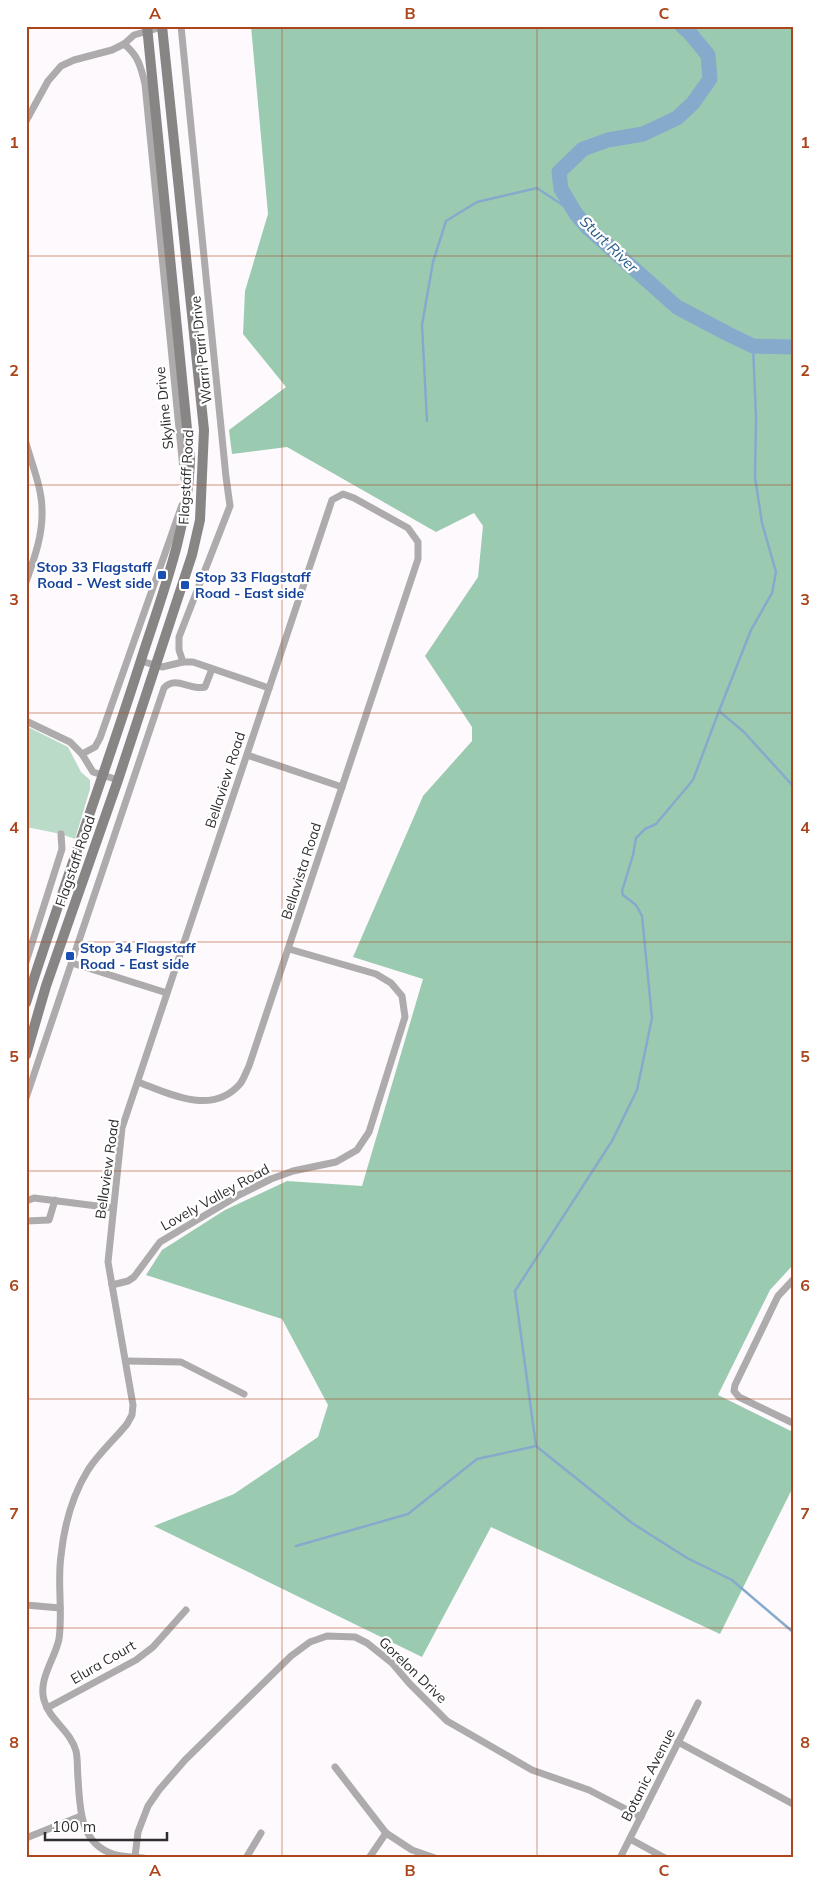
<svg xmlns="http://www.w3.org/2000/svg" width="819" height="1884" font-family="Mulish,sans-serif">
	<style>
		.green { fill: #bbdbc9 }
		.forest { fill: #9acbb1 }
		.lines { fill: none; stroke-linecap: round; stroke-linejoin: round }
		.stream { stroke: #86aacc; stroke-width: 2.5 }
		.river { stroke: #86aacc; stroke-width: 15 }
		.street { stroke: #adabab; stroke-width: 7 }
		.secondary { stroke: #888585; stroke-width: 10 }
		.grid { fill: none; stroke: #ab451c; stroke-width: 1; stroke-opacity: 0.55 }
		.transit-dot { fill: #1a4fb4; stroke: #fff; stroke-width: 2 }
		.labels { text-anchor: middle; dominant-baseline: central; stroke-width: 4.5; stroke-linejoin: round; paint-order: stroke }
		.street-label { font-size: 14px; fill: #2f2e2f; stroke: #fff }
		.transit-label { font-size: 14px; font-weight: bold; fill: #164399; stroke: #fff; text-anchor: start }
		.water-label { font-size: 15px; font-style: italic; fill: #265b89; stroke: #fff }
		.neatline { fill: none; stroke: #ab451c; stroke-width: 2 }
		.grid-label { font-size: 16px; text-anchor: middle; font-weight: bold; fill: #ab451c }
	</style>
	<rect width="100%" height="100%" fill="#fdf9fd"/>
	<polygon class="green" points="26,726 68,747 81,772 90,780 90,789 75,839 61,834 26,827"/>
	<polygon class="forest" points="251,26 793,26 793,54 785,50 793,54 793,1265 770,1290 718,1395 793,1432 793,1487 720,1634 491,1527 422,1657 154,1526 234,1494 318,1437 328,1405 282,1319 146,1275 162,1250 225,1210 287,1181 362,1186 423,979 353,957 423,796 472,741 472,727 425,656 478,577 483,526 474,513 436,532 287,447 232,454 229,430 286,387 243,334 245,291 268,214"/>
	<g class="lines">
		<g class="stream">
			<polyline points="753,346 756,418 755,477 762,523 776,572 772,593 751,630 719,711 744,732 793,786"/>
			<polyline points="427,421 422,325 433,262 446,221 477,202 537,188 576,214"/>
			<polyline points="719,711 693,780 656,824 645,829 636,838 633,855 622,891 623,895 636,905 642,916 652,1018 637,1090 612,1141 515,1291 536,1446 632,1523 687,1558 732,1580 793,1632"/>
			<polyline points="296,1546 408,1514 477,1459 536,1446"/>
		</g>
		<polyline class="river" points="682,26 689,32 708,55 710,79 693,103 677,118 643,134 608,140 583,149 559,172 561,189 576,214 588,228 677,307 728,334 753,346 793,347"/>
		<g class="street">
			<polyline points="181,26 226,477 230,506 179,637 179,650 183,662"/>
			<path d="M124,44c14,11 17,23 21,40l39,395"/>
			<polyline points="26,121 48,81 61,66 74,60 112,50 124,44 134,35 162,27"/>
			<path d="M26,443c6,22 16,45 16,67 1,25 -8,49 -16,72"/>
			<polyline points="141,661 162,667 183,662 193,662 269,688"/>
			<polyline points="26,721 70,742 82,754 93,772 118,780"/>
			<polyline points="82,754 95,747 100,738 182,505"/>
			<polyline points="247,755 342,787"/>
			<polyline points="26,962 62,849 61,834"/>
			<polyline points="72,963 167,993"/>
			<path d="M138,1082c32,12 74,34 102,2 4,-5 6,-12 9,-18l169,-507v-17l-10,-14 -54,-30 -11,-4 -11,6 -210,628 -14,134 25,143 -1,10 -5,9c-12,15 -28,29 -39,46 -16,26 -24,56 -27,86 -4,27 2,55 -2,83 -4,20 -21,40 -15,61 5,20 27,31 32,51 2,8 1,18 2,27 2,29 1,65 35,76 9,3 21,3 30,4"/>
			<path d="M26,1098l138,-410c12,-13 26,3 41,-1l7,-18"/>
			<polyline points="26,1201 34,1198 113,1208"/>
			<polyline points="26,1221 49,1220 55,1200"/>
			<polyline points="793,1280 778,1296 735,1385 734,1391 739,1397 793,1423"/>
			<polyline points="112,1285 128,1281 134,1277 160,1242 239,1195 271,1179 293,1171 336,1162 357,1150 369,1132 405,1017 402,996 391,983 376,974 289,949"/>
			<polyline points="126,1361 181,1362 244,1394"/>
			<polyline points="26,1605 60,1608"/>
			<polyline points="47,1708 136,1660 153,1647 186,1610"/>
			<polyline points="678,1742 793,1804"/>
			<polyline points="335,1767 386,1833 412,1850 435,1858"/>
			<polyline points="26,1838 81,1816"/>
			<polyline points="630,1839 665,1858"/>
			<polyline points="135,1857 138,1832 148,1806 159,1790 185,1760 291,1656 310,1642 327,1636 355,1637 367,1643 392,1663 409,1683 447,1721 532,1770 589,1790 641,1817"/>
			<polyline points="246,1858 261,1833"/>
			<polyline points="369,1858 386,1833"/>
			<polyline points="620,1858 698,1703"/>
		</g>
		<g class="secondary">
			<path d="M26,1003c37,-116 79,-230 116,-346 21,-65 46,-129 48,-198l-43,-433"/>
			<polyline points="26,1055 46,986 118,780 192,555 200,520 204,430 162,26"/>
		</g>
	</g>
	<path class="grid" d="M282,26v1832M537,26v1832M26,256h767M26,485h767M26,713h767M26,942h767M26,1171h767M26,1399h767M26,1628h767"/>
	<g class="transit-dot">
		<rect x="157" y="570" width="10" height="10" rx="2.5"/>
		<rect x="180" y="580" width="10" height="10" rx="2.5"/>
		<rect x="65" y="951" width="10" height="10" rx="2.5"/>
	</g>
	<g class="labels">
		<g class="street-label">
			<text transform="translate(201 350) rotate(-96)">Warri Parri Drive</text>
			<text transform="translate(164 408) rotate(-96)">Skyline Drive</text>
			<text transform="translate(186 477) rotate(-87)">Flagstaff Road</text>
			<text transform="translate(225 780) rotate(-72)">Bellaview Road</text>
			<text transform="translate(75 861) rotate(-71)">Flagstaff Road</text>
			<text transform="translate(301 871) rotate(-72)">Bellavista Road</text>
			<text transform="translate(107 1169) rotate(-82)">Bellaview Road</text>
			<text transform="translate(215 1197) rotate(-29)">Lovely Valley Road</text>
			<text transform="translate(103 1662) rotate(-30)">Elura Court</text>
			<text transform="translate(413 1670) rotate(44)">Gorelon Drive</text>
			<text transform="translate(648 1775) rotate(-63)">Botanic Avenue</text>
		</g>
		<g class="transit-label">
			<text x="152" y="567" text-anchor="end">Stop 33 Flagstaff<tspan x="152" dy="16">Road - West side</tspan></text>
			<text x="195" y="577">Stop 33 Flagstaff<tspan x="195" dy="16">Road - East side</tspan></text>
			<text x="80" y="948">Stop 34 Flagstaff<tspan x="80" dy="16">Road - East side</tspan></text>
		</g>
		<g class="water-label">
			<text transform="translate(609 244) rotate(44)">Sturt River</text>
		</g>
	</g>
	<rect width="819" height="1884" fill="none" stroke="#ffffff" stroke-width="55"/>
	<path d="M45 1832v8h122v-8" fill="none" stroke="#2f2e2f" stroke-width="2.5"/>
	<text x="52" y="1832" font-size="15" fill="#2f2e2f" stroke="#ffffff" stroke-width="4" paint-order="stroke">100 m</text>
	<rect x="28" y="28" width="764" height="1828" class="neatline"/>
	<g class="grid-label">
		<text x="155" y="19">A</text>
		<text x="410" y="19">B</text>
		<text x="664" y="19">C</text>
		<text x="14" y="148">1</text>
		<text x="805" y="148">1</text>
		<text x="14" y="376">2</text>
		<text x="805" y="376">2</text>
		<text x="14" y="605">3</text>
		<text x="805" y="605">3</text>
		<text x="14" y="833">4</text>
		<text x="805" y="833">4</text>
		<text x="14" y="1062">5</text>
		<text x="805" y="1062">5</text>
		<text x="14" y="1291">6</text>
		<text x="805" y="1291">6</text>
		<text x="14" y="1519">7</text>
		<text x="805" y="1519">7</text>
		<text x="14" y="1748">8</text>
		<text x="805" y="1748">8</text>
		<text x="155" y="1876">A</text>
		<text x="410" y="1876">B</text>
		<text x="664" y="1876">C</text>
	</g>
</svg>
